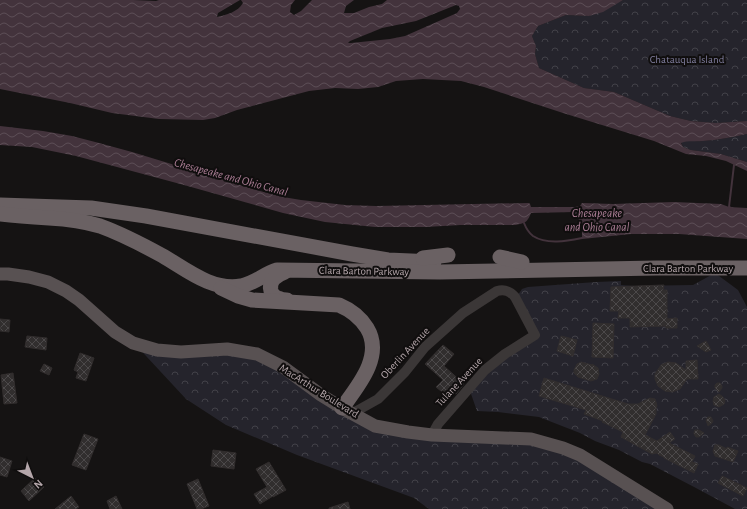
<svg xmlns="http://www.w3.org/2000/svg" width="747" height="509" font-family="'Alegreya Sans',sans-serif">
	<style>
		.forest { fill: url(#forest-crowns) }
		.water { fill: url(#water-waves); fill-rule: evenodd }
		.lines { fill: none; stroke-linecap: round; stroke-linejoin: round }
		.stream { stroke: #43333c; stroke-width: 2 }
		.building { fill: url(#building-cross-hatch); stroke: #312d2d }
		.minor { stroke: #3b3737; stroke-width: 10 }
		.major { stroke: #585152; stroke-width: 13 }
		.highway { stroke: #6a6163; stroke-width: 15 }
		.labels { text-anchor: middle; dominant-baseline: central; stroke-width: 4; stroke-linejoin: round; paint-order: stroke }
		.park-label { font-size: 11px; fill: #807e9e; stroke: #100e0e }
		.street-label { font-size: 11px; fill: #b4a6aa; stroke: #100e0e }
		.water-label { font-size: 12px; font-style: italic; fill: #ad7f97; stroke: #100e0e }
	</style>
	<defs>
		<pattern id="forest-crowns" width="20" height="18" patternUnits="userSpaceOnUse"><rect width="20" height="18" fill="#25242c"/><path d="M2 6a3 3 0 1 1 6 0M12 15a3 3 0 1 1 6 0" fill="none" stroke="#424148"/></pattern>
		<pattern id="water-waves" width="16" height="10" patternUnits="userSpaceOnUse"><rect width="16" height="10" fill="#43333c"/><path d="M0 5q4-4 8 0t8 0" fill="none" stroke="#5c4e56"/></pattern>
		<pattern id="building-cross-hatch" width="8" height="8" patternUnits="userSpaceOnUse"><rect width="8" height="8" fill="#312e2e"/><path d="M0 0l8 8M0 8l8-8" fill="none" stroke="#4c494a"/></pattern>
	</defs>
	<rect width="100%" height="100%" fill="#151313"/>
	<g class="forest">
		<polygon points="623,0 747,0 747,121 716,123 691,121 670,116 614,92 584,88 539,68 535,54 536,46 532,36 538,26 566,15 589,16"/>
		<path d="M747,134v28l-26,-8 -30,-4 -8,-3 -2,-5c8,-2 15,0 22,-1 15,-1 30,-4 44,-7z"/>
		<polygon points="715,273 738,290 747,307 747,509 735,509 696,488 650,464 642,462 619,450 595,441 580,433 539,417 498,412 477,411 470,391 497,365 523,347 539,338 518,295 522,289 528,287 596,282 621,281 621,285 634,286 693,285"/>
		<polygon points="134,343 257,354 375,426 563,448 667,509 429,509 414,498 297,455 226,425 186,399"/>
	</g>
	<g class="water">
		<path d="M0,0h133l23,1 3,-1h81l-22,13 -1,4c9,-2 21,-5 26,-14l-2,-3h54l-4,5 -1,7 4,3 7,-4 11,-11h42l-8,6 -2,7h10l15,-6 13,-3 5,-4h236l-20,12 -14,4 -23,-1 -28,11 -6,10 4,10 -1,8 4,14 45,20 30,4 56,24 21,5 25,2 31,-2v13c-14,3 -29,6 -44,7 -8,1 -14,-1 -22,2l2,4 8,3 30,4 26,8v9l-21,-10 -20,-5 -20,-2 -32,-13 -91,-28 -79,-26 -23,-6 -38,-2 -27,2 -18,6 -20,2 -23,-1 -26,3 -72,19 -22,8 -12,2 -44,-1 -47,-6 -42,-10 -70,-14zM456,5l3,1 1,3 -3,4 -52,23 -15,3 -39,4h-3l2,-2 32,-13 34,-7z"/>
		<path d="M0,126l43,5 29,5 27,7 33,9 128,39 23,6 18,3 44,5 31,1 153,-3 1,1 1,3h44l5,-1 2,-3 31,1 61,-2 47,2 8,3 18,1v31l-68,-5h-48l-49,5v-9l-3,-10 -5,-8 -43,1c-4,10 -6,10 -16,12h-55l-34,2h-51l-50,-5 -42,-9 -99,-28 -108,-29 -44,-9 -32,-2z"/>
	</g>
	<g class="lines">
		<g class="stream">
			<polyline points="731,208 729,207 734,165"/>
			<path d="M524,223c2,5 5,10 9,13 14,9 34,5 49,2"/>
		</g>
	</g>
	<g class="building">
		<polygon points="664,285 663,290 667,290 667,319 677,318 677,328 666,328 666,326 630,327 630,318 618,318 619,311 610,311 611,287"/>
		<polygon points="0,319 10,320 9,332 0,331"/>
		<polygon points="593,323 614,324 613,358 592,357"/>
		<polygon points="27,336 47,338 46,350 25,347"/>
		<polygon points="561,336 577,340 573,356 557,351"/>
		<polygon points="706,341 711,350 706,352 697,346"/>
		<polygon points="443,345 454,354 444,366 464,384 456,394 453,392 449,393 441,391 436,387 443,380 425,364"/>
		<polygon points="80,353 94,358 86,381 76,378 78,372 74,370"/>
		<polygon points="697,360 698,379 687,379 680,389 672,392 665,391 658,386 655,379 655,374 661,365 668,362 676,363 686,370 686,361"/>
		<polygon points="581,362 592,365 592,364 598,368 599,374 597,379 591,381 578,377 574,373 574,370 577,364"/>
		<polygon points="44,364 52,368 49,375 40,371"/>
		<polygon points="13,373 17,403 4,404 1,375"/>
		<polygon points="544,378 628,404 638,404 650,398 655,399 656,402 657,406 656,408 656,414 645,435 657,441 670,432 675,439 669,443 695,456 692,462 698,464 694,473 664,458 664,457 659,455 657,453 652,454 621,437 623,432 602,422 603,421 584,414 586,410 539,396"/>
		<polygon points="717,383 720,383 722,386 722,388 719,392 715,388 715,385"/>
		<polygon points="719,394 723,397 725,401 724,404 719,407 714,405 713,401 714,397"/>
		<polygon points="708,417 711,417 713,421 712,423 708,426 706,420"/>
		<polygon points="695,430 699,430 704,433 699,437 696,437 694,434 694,432"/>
		<polygon points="84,434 98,439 86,470 72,465"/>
		<polygon points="715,445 719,445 727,449 727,447 738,451 733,462 715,456 713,451"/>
		<polygon points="213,450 236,453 234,469 211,466"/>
		<polygon points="0,457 12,461 7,477 0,475"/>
		<polygon points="269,462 286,490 273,497 273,496 260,504 254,494 267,487 256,469"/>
		<polygon points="722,476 747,488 743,496 718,483"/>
		<polygon points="35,478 44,487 29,501 21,491"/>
		<polygon points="198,479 209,506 201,509 197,509 187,484"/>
		<polygon points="71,496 79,507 76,509 55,509"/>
		<polygon points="116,496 122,509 110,509 107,501"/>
		<polygon points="348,502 350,509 329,509 329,508"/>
	</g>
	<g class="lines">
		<path class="minor" d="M353,413l25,-14 27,-27 20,-25 38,-34 34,-22c8,-2 13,0 18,6l20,38 -30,19 -20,16 -47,54 -6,11"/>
		<polyline class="major" points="0,274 8,274 29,277 48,282 66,291 79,300 115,332 133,343 157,350 181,352 227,349 257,354 283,367 321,395 342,408 375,426 408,432 432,435 531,439 563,448 580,455 667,509"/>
		<g class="highway">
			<polyline points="0,205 91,208 146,216 352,254 388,260 434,262"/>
			<path d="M0,214c16,2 32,3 49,4 17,1 34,3 51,8 22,8 43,19 63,30 24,14 49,35 78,30 14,-3 23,-12 36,-16l163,2 217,-4h90"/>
			<polyline points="500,257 522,262"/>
			<polyline points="423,258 448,255"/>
			<path d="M285,272c-8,3 -17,9 -14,19 1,3 4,6 7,7 2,1 6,2 9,2"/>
			<path d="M221,288l17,8 14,4 87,5c12,5 21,12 28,23 17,28 -9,58 -25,80"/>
		</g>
	</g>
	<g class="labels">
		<g class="park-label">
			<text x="687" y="59">Chatauqua Island</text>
		</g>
		<g class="street-label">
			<text x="688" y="268">Clara Barton Parkway</text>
			<text transform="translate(364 271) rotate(1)">Clara Barton Parkway</text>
			<text transform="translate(405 353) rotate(-47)">Oberlin Avenue</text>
			<text transform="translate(459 382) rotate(-47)">Tulane Avenue</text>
			<text transform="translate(319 391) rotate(32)">MacArthur Boulevard</text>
		</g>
		<g class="water-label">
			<text transform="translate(231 177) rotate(15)">Chesapeake and Ohio Canal</text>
			<text x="597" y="213">Chesapeake<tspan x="597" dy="14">and Ohio Canal</tspan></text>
		</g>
	</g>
	<g transform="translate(32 477) rotate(138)" stroke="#100e0e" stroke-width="3" paint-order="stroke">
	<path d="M0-3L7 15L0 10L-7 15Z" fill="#b4a6aa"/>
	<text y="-6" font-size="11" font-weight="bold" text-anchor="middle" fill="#b4a6aa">N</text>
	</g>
</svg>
